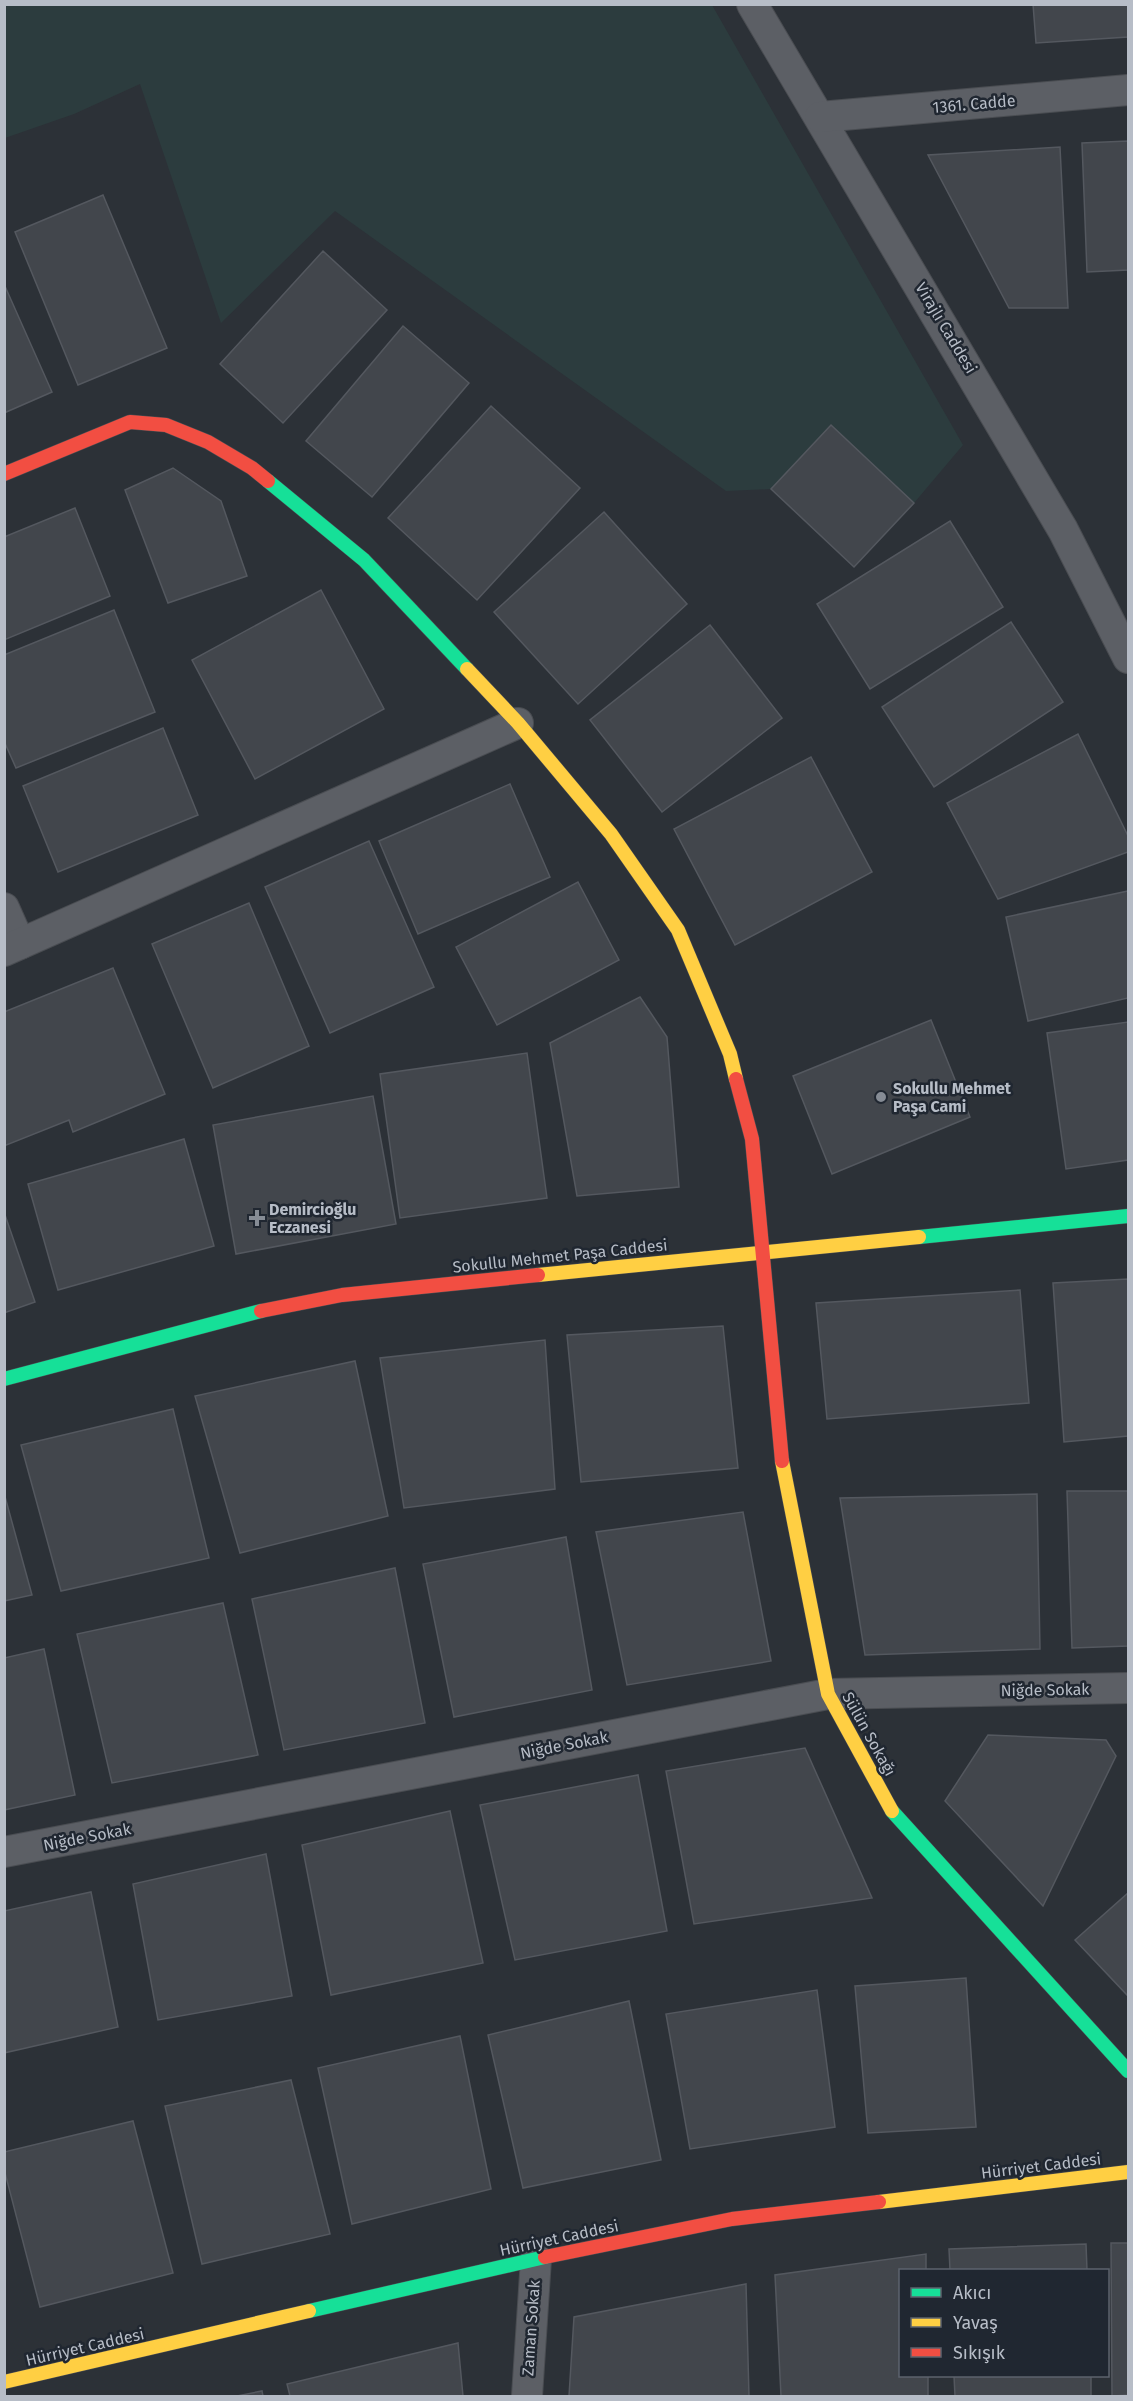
<svg xmlns="http://www.w3.org/2000/svg" width="1133" height="2401" font-family="'Fira Sans',sans-serif">
	<style>
		.green { fill: #2c3c3e }
		.building { fill: #42464c; stroke: #54585f; stroke-width: 1.5 }
		.lines { fill: none; stroke-linecap: round; stroke-linejoin: round }
		.street-casing { stroke: #4a4d52; stroke-width: 32 }
		.fast-casing { stroke: #4a4d52; stroke-width: 15 }
		.slow-casing { stroke: #4a4d52; stroke-width: 15 }
		.jam-casing { stroke: #4a4d52; stroke-width: 15 }
		.street { stroke: #5c5f65; stroke-width: 30 }
		.fast { stroke: #16e098; stroke-width: 14 }
		.slow { stroke: #ffcf43; stroke-width: 14 }
		.jam { stroke: #f24e42; stroke-width: 14 }
		.poi-dot { fill: #868c95; stroke: #202731; stroke-width: 2 }
		.labels { text-anchor: middle; dominant-baseline: central; stroke-width: 5; stroke-linejoin: round; paint-order: stroke }
		.street-label { font-size: 16px; fill: #b7bdc7; stroke: #202731 }
		.poi-label { font-size: 16px; font-weight: bold; fill: #b7bdc7; stroke: #202731; text-anchor: start }
	</style>
	<rect width="100%" height="100%" fill="#2c3137"/>
	<polygon class="green" points="4,5 712,5 963,445 914,503 831,425 771,489 726,491 335,211 221,323 140,84 74,114 5,138"/>
	<g class="building">
		<polygon points="1033,4 1128,4 1128,37 1036,43"/>
		<polygon points="1128,141 1128,270 1087,272 1082,143"/>
		<polygon points="1060,147 1068,308 1009,308 928,155"/>
		<polygon points="103,195 167,348 78,385 15,232"/>
		<polygon points="323,251 387,310 283,423 220,364"/>
		<polygon points="4,284 52,392 4,413"/>
		<polygon points="403,326 469,383 372,497 306,441"/>
		<polygon points="491,406 580,488 477,600 388,518"/>
		<polygon points="831,425 914,503 854,567 771,489"/>
		<polygon points="173,468 221,501 247,576 168,603 125,490"/>
		<polygon points="75,508 110,596 4,640 4,537"/>
		<polygon points="604,512 687,604 578,704 494,612"/>
		<polygon points="950,521 1003,607 870,689 817,604"/>
		<polygon points="321,590 384,709 255,779 192,660"/>
		<polygon points="114,610 155,712 16,768 4,741 4,655"/>
		<polygon points="1011,622 1063,702 934,787 882,707"/>
		<polygon points="710,625 782,718 662,812 590,720"/>
		<polygon points="163,728 198,815 58,872 23,786"/>
		<polygon points="1078,734 1128,836 1128,852 998,899 947,803"/>
		<polygon points="811,757 872,872 735,945 674,829"/>
		<polygon points="510,784 550,877 418,934 379,841"/>
		<polygon points="369,841 434,987 330,1033 265,887"/>
		<polygon points="578,882 619,960 497,1025 456,947"/>
		<polygon points="1128,891 1128,998 1028,1021 1006,917"/>
		<polygon points="249,903 309,1046 213,1088 152,944"/>
		<polygon points="113,968 165,1094 73,1132 69,1120 4,1146 4,1012"/>
		<polygon points="640,997 667,1037 679,1187 577,1196 550,1043"/>
		<polygon points="931,1020 970,1117 832,1174 793,1076"/>
		<polygon points="1128,1022 1128,1160 1066,1169 1047,1033"/>
		<polygon points="527,1053 547,1198 400,1218 380,1074"/>
		<polygon points="373,1096 396,1224 236,1254 213,1125"/>
		<polygon points="184,1139 214,1246 58,1290 28,1184"/>
		<polygon points="4,1212 35,1302 4,1313"/>
		<polygon points="1128,1279 1128,1436 1064,1442 1053,1283"/>
		<polygon points="1020,1290 1029,1403 827,1419 816,1303"/>
		<polygon points="723,1326 738,1468 581,1482 567,1335"/>
		<polygon points="545,1340 555,1489 404,1508 380,1358"/>
		<polygon points="355,1361 388,1516 240,1553 195,1396"/>
		<polygon points="173,1409 209,1558 61,1591 21,1445"/>
		<polygon points="1067,1491 1128,1491 1128,1646 1072,1648"/>
		<polygon points="4,1493 32,1595 4,1601"/>
		<polygon points="1037,1494 1040,1649 865,1655 840,1498"/>
		<polygon points="743,1512 771,1661 627,1685 596,1532"/>
		<polygon points="566,1537 592,1690 454,1717 423,1564"/>
		<polygon points="395,1568 425,1723 284,1750 252,1599"/>
		<polygon points="223,1603 258,1755 112,1783 77,1634"/>
		<polygon points="44,1649 75,1795 4,1810 4,1658"/>
		<polygon points="988,1735 1106,1740 1116,1756 1043,1906 945,1801"/>
		<polygon points="805,1748 872,1898 694,1924 666,1771"/>
		<polygon points="638,1775 667,1931 515,1960 480,1805"/>
		<polygon points="450,1811 483,1963 331,1995 302,1845"/>
		<polygon points="266,1854 292,1996 158,2020 133,1884"/>
		<polygon points="91,1892 118,2027 4,2053 4,1911"/>
		<polygon points="1128,1893 1128,1996 1075,1940"/>
		<polygon points="966,1978 976,2127 868,2133 855,1986"/>
		<polygon points="817,1990 835,2127 690,2149 666,2014"/>
		<polygon points="629,2001 661,2160 523,2188 488,2035"/>
		<polygon points="460,2036 491,2189 352,2224 318,2068"/>
		<polygon points="291,2080 330,2234 202,2264 165,2106"/>
		<polygon points="133,2121 173,2273 40,2307 4,2169 4,2152"/>
		<polygon points="1111,2243 1128,2243 1128,2395 1112,2396"/>
		<polygon points="1086,2244 1087,2270 950,2270 949,2249"/>
		<polygon points="926,2254 926,2270 900,2270 900,2376 928,2376 928,2396 781,2396 775,2275"/>
		<polygon points="746,2284 749,2396 569,2396 574,2317"/>
		<polygon points="458,2343 463,2396 290,2396 287,2384"/>
		<polygon points="954,2376 1091,2376 1091,2396 955,2396"/>
		<polygon points="262,2391 263,2396 237,2396"/>
	</g>
	<g class="lines">
		<defs>
			<g id="street">
				<polyline points="752,4 1063,530 1128,658"/>
				<polyline points="820,117 1128,90"/>
				<polyline points="4,908 20,944"/>
				<polyline points="4,951 518,723"/>
				<polyline points="4,1852 828,1694 1128,1688"/>
				<polyline points="527,2396 536,2259"/>
			</g>
			<g id="fast">
				<polyline points="268,481 364,560 467,669"/>
				<polyline points="919,1237 1128,1216"/>
				<polyline points="4,1379 261,1311"/>
				<polyline points="892,1811 1128,2071"/>
				<polyline points="309,2311 545,2257"/>
			</g>
			<g id="slow">
				<polyline points="467,669 518,723 611,834 678,930 730,1054 736,1079"/>
				<polyline points="538,1275 919,1237"/>
				<polyline points="782,1461 828,1694 892,1811"/>
				<polyline points="879,2202 1128,2172"/>
				<polyline points="4,2382 309,2311"/>
			</g>
			<g id="jam">
				<polyline points="4,474 130,422 166,425 208,442 252,468 268,481"/>
				<polyline points="736,1079 752,1139 782,1461"/>
				<polyline points="261,1311 342,1295 538,1275"/>
				<polyline points="545,2257 732,2219 879,2202"/>
			</g>
		</defs>
		<use href="#street" class="street-casing"/>
		<use href="#fast" class="fast-casing"/>
		<use href="#slow" class="slow-casing"/>
		<use href="#jam" class="jam-casing"/>
		<use href="#street" class="street"/>
		<use href="#fast" class="fast"/>
		<use href="#slow" class="slow"/>
		<use href="#jam" class="jam"/>
	</g>
	<g class="poi-dot">
		<circle cx="881" cy="1097" r="6"/>
		<path d="M254 1209h6v6h6v6h-6v6h-6v-6h-6v-6h6z"/>
	</g>
	<g class="labels">
		<g class="street-label">
			<text transform="translate(974 104) rotate(-5)">1361. Cadde</text>
			<text transform="translate(946 328) rotate(59)">Virajlı Caddesi</text>
			<text transform="translate(560 1256) rotate(-6)">Sokullu Mehmet Paşa Caddesi</text>
			<text transform="translate(1045 1690) rotate(-1)">Niğde Sokak</text>
			<text transform="translate(869 1734) rotate(61)">Sülün Sokağı</text>
			<text transform="translate(564 1745) rotate(-11)">Niğde Sokak</text>
			<text transform="translate(87 1837) rotate(-11)">Niğde Sokak</text>
			<text transform="translate(1041 2166) rotate(-7)">Hürriyet Caddesi</text>
			<text transform="translate(559 2238) rotate(-12)">Hürriyet Caddesi</text>
			<text transform="translate(531 2328) rotate(-86)">Zaman Sokak</text>
			<text transform="translate(85 2347) rotate(-13)">Hürriyet Caddesi</text>
		</g>
		<g class="poi-label">
			<text x="893" y="1088">Sokullu Mehmet<tspan x="893" dy="18">Paşa Cami</tspan></text>
			<text x="269" y="1209">Demircioğlu<tspan x="269" dy="18">Eczanesi</tspan></text>
		</g>
	</g>
	<rect width="1133" height="2401" fill="none" stroke="#b7bdc7" stroke-width="12"/>
	<rect x="899" y="2269" width="210" height="108" fill="#202731" stroke="#5c636d" stroke-width="1.5"/>
	<rect x="911" y="2288" width="30" height="9" fill="#16e098" stroke="#5c636d" stroke-width="1.5"/>
	<text x="953" y="2299" font-size="18" fill="#b7bdc7">Akıcı</text>
	<rect x="911" y="2318" width="30" height="9" fill="#ffcf43" stroke="#5c636d" stroke-width="1.5"/>
	<text x="953" y="2329" font-size="18" fill="#b7bdc7">Yavaş</text>
	<rect x="911" y="2348" width="30" height="9" fill="#f24e42" stroke="#5c636d" stroke-width="1.5"/>
	<text x="953" y="2359" font-size="18" fill="#b7bdc7">Sıkışık</text>
</svg>
